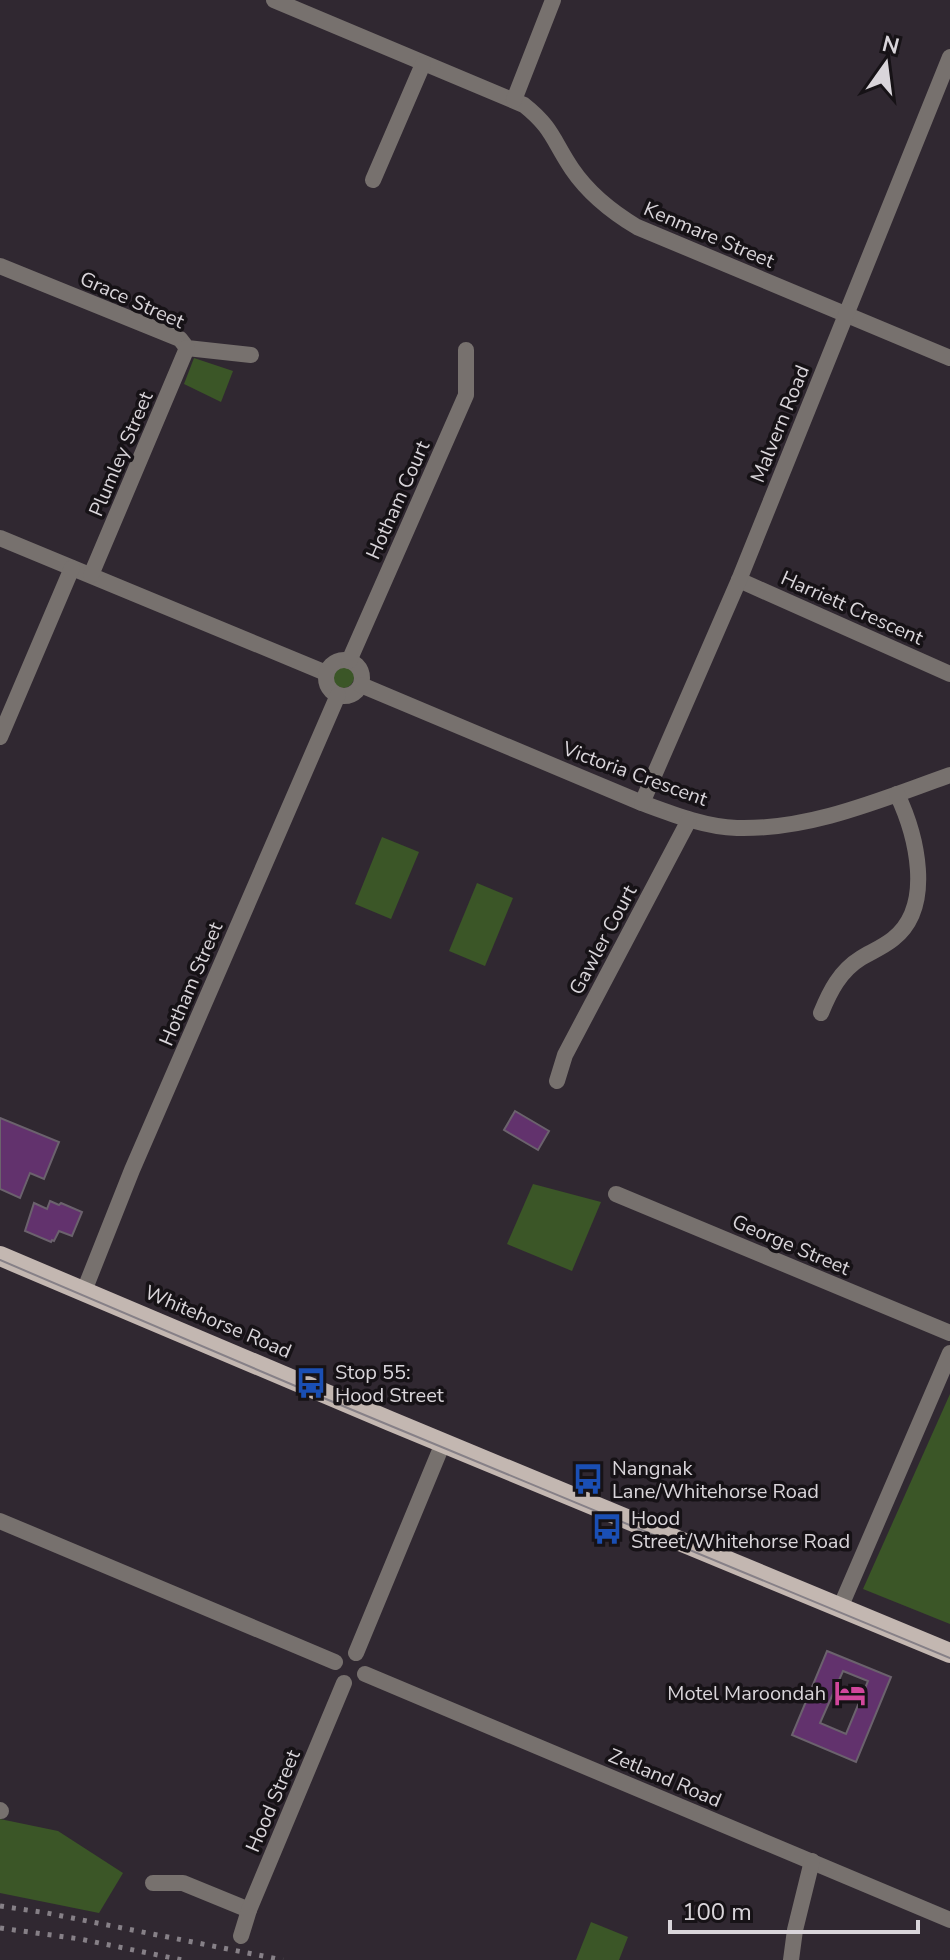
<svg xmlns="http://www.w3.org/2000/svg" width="950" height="1960" font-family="'Nunito Sans',sans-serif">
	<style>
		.green { fill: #3b5627 }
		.building { fill: #62326d; stroke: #6b626d; stroke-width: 2; fill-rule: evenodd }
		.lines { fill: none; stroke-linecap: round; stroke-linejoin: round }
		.minor { stroke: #77716e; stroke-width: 16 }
		.major { stroke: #c3b7b1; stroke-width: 20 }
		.tram { stroke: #868087; stroke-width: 2 }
		.rail { stroke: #868087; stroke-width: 5; stroke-dasharray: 4 8; stroke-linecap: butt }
		.labels { text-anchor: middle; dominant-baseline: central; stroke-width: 7; stroke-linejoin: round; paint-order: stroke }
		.street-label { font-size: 20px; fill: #d9d5da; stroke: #161216 }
		.poi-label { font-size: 20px; fill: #d9d5da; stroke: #161216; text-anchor: start }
	</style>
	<rect width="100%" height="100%" fill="#302831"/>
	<g class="green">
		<polygon points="194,358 233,371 221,402 184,384"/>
		<circle cx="343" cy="677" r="11"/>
		<polygon points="382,837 419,852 391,919 355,904"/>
		<polygon points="477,883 513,898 485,966 449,951"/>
		<polygon points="533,1184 601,1202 572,1271 507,1244"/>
		<polygon points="950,1394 950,1624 863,1589"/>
		<polygon points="0,1819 58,1831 123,1873 99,1913 0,1893"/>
		<polygon points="591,1922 628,1937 619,1960 576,1960"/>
	</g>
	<g class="building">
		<polygon points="515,1111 549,1131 538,1150 504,1130"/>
		<polygon points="0,1118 59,1142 44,1179 30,1173 20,1198 0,1189"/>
		<polygon points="50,1201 59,1205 61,1203 82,1212 72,1236 59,1231 54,1241 52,1240 51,1242 25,1231 34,1203 47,1209"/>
		<path d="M827,1651l64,26 -35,85 -64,-27zM843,1671l25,10 -22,53 -26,-11z"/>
	</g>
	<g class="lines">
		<g class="minor">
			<path d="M274,0l250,105c29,23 29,36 48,64 17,25 40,43 65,58l313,131"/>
			<polyline points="514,100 553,0"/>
			<polyline points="373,180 423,64"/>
			<polyline points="0,266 180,339 187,348 251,355"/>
			<polyline points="0,538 326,673"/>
			<polyline points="91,575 187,348"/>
			<polyline points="739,580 950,674"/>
			<circle cx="344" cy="678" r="18"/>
			<polyline points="349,661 466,395 466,350"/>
			<path d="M361,685l281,118c30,11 63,24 95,25 74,2 145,-29 213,-53"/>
			<polyline points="0,737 72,568"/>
			<polyline points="642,803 739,580 950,57"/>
			<path d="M821,1013c9,-22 19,-42 40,-55 10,-6 22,-11 32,-19 42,-33 23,-105 4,-145"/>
			<polyline points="557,1081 565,1055 689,820"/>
			<polyline points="616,1194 950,1333"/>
			<polyline points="84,1291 132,1170 338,695"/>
			<polyline points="0,1521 335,1662"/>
			<polyline points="840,1608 950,1353"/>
			<polyline points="356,1653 443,1443"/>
			<polyline points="365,1674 950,1920"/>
			<polyline points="0,1810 1,1811"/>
			<polyline points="153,1883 183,1883 249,1910"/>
			<polyline points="241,1936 249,1910 344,1683"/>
			<polyline points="791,1960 795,1930 812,1861"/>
		</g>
		<polyline class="major" points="0,1256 390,1421 950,1653"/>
		<polyline class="tram" points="0,1260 326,1399 950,1658"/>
		<g class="rail">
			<polyline points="0,1906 47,1913 283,1960"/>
			<polyline points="0,1928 80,1939 182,1960"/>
		</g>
	</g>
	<defs>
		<symbol id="bus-bare" viewBox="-9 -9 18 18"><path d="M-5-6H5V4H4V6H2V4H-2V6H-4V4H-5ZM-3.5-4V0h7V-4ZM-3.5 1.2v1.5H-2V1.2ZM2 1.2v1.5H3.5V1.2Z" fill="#1a4fb4" stroke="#161216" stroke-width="2.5" paint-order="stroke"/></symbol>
		<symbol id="hotel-bare" viewBox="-9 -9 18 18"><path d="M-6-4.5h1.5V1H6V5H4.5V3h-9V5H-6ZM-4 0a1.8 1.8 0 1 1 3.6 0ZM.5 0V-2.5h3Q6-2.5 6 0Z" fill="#d1479c" stroke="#161216" stroke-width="2.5" paint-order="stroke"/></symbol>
	</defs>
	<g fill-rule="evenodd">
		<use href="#bus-bare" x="289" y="1361" width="44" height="44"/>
		<use href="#bus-bare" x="566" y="1457" width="44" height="44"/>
		<use href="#bus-bare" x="585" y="1507" width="44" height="44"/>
		<use href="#hotel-bare" x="828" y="1671" width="44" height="44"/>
	</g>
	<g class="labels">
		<g class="street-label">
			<text transform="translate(709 235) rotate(23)">Kenmare Street</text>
			<text transform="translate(132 300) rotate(24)">Grace Street</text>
			<text transform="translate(780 424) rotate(-68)">Malvern Road</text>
			<text transform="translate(121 454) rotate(-67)">Plumley Street</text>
			<text transform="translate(398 500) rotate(-66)">Hotham Court</text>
			<text transform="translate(852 608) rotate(24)">Harriett Crescent</text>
			<text transform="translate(635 774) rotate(20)">Victoria Crescent</text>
			<text transform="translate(603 940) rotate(-62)">Gawler Court</text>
			<text transform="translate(191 984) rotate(-67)">Hotham Street</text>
			<text transform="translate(791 1245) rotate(23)">George Street</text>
			<text transform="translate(218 1322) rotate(23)">Whitehorse Road</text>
			<text transform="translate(665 1778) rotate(23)">Zetland Road</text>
			<text transform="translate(273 1801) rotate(-67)">Hood Street</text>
		</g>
		<g class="poi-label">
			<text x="335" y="1372">Stop 55:<tspan x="335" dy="23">Hood Street</tspan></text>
			<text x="612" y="1468">Nangnak<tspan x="612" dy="23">Lane/Whitehorse Road</tspan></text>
			<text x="631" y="1518">Hood<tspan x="631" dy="23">Street/Whitehorse Road</tspan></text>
			<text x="826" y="1693" text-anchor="end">Motel Maroondah</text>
		</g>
	</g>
	<g transform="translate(886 64) rotate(14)" stroke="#161216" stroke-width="6" paint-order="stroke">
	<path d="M0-6L14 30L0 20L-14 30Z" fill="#d9d5da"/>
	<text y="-12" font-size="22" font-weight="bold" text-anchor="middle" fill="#d9d5da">N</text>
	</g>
	<path d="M670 1920v12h248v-12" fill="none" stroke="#d9d5da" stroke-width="4"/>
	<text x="682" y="1920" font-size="24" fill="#d9d5da" stroke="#161216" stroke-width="6" paint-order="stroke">100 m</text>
</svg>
